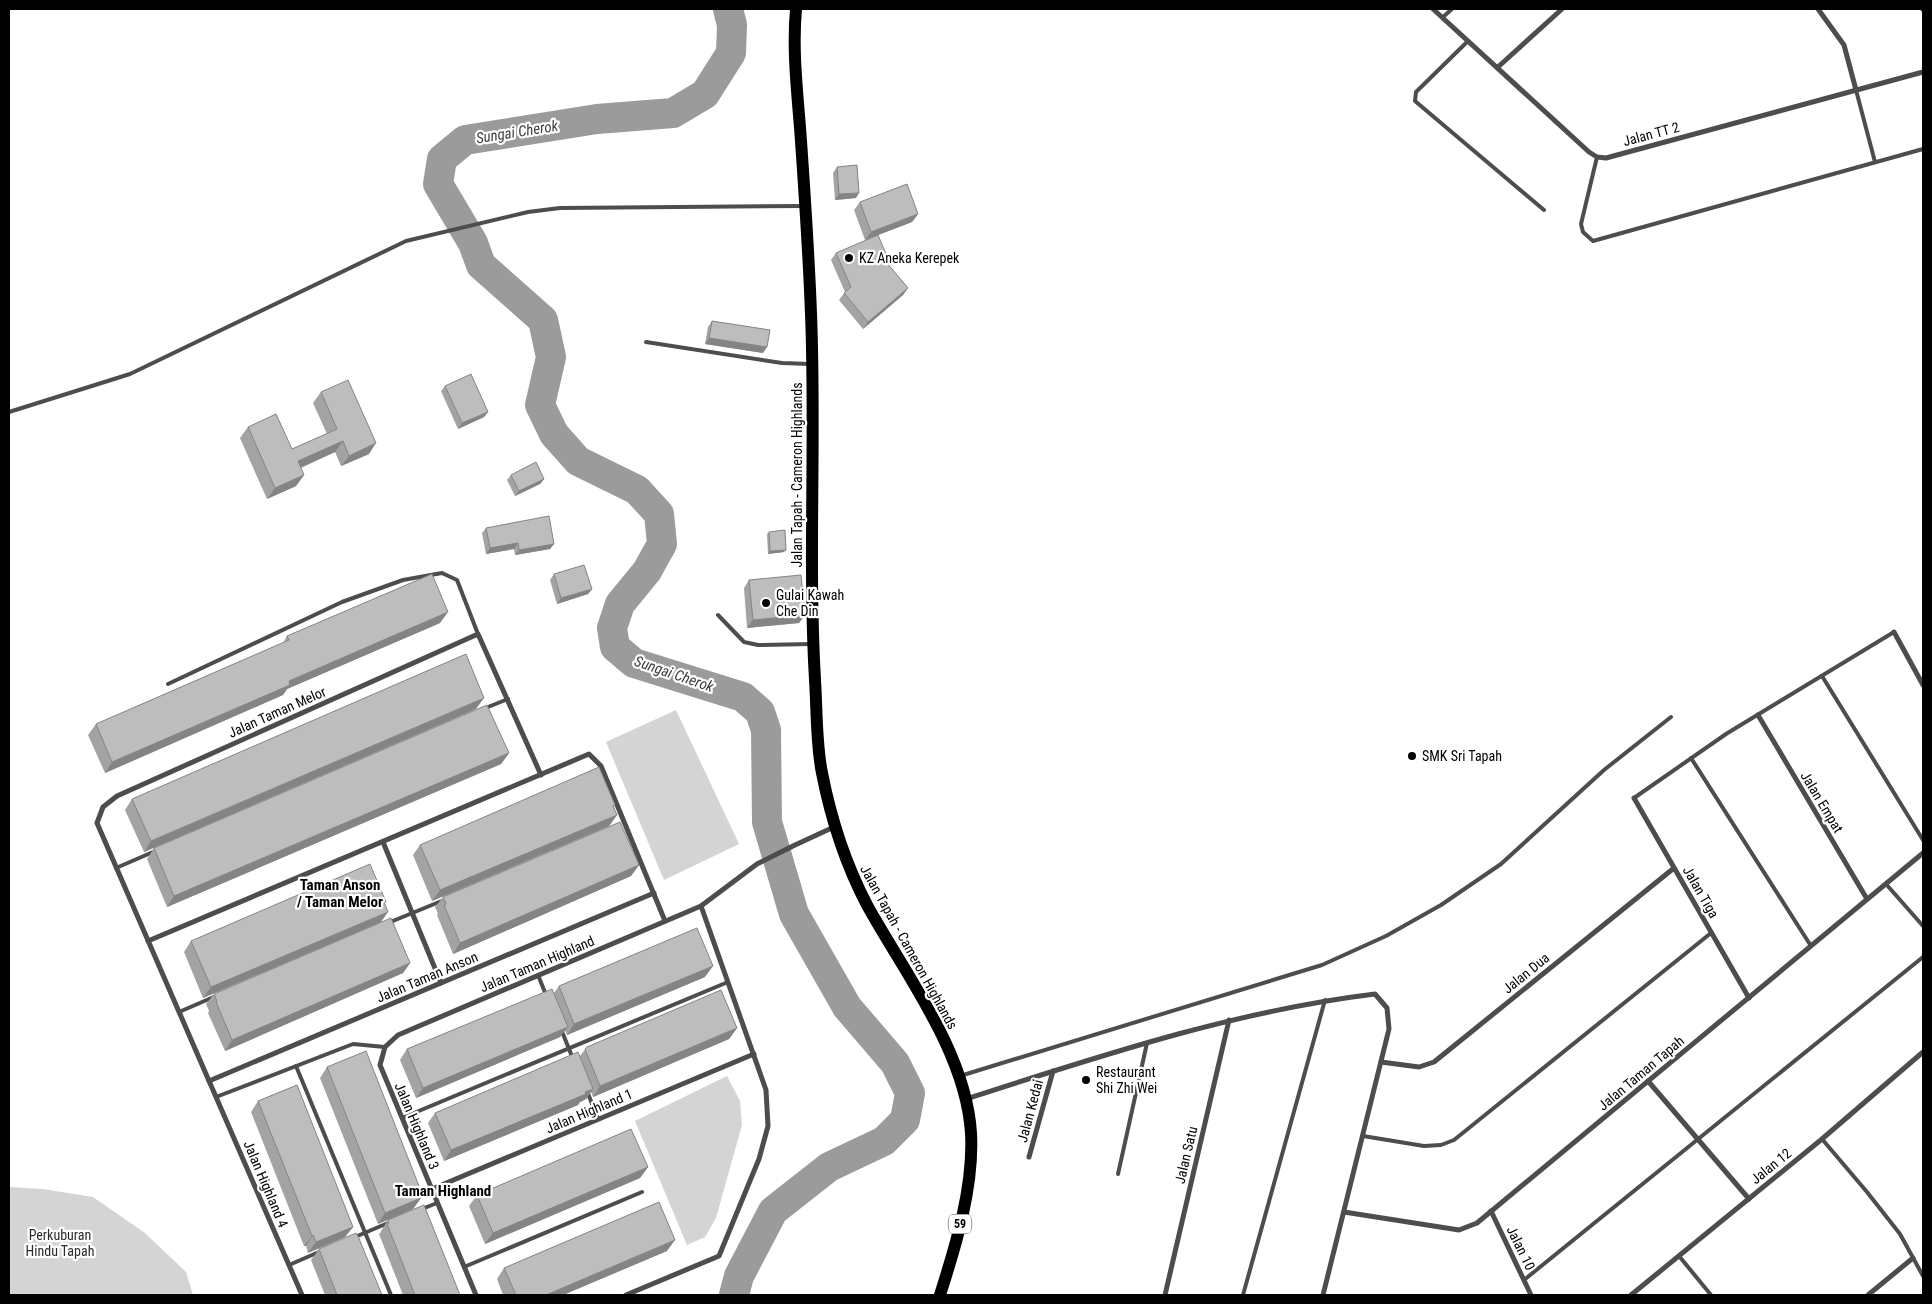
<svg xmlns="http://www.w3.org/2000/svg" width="1932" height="1304" font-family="'Roboto Condensed',sans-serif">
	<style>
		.green { fill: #d4d4d4 }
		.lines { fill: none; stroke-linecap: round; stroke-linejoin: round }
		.river { stroke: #9b9b9b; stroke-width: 30 }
		.service { stroke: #4d4d4d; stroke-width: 4 }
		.minor { stroke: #4d4d4d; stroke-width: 5 }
		.primary { stroke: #000; stroke-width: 12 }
		.wall { fill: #a3a3a3 }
		.shaded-wall { fill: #848484 }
		.building { fill: #bdbdbd; stroke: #848484 }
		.poi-dot { fill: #000; stroke: #fff; stroke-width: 2 }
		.labels { text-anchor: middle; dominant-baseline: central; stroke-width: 4.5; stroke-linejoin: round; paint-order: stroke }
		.shield { fill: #fff; stroke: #4c4c4c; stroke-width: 1 }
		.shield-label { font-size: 12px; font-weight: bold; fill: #000 }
		.street-label { font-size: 14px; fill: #000; stroke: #fff }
		.poi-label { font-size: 14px; fill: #000; stroke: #fff; text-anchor: start }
		.park-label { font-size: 14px; fill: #2b2b2b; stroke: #fff }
		.water-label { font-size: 15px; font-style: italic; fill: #3c3c3c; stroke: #fff }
		.neighbourhood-label { font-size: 15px; font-weight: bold; fill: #000; stroke: #fff }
	</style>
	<rect width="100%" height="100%" fill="#fff"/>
	<g class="green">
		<polygon points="676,710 739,844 664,880 606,742"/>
		<polygon points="727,1076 740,1101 742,1125 716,1218 705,1237 687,1245 635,1121"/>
		<polygon points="9,1187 43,1189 93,1197 145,1233 186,1272 193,1295 9,1295"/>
	</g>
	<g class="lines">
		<polyline class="river" points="728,9 732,25 731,53 705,94 673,113 597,119 465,140 442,159 438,184 473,243 481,265 543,320 551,357 540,405 554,434 578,461 637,490 659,514 662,544 647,571 620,604 612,628 615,647 634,663 743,697 760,712 766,730 767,822 794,914 847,1007 895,1063 910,1093 905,1120 884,1141 829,1167 773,1211 739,1276 734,1295"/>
		<g class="service">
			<polyline points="1922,9 1923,10"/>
			<polyline points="1443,17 1452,9"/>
			<polyline points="1468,41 1416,92 1415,101 1544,210"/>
			<polyline points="1856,90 1875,162"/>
			<polyline points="1597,157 1581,224 1583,232 1593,241 1923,149"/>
			<polyline points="646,342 782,363 810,364"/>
			<polyline points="9,412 130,374 406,241 528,212 560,208 804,206"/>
			<polyline points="718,615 744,642 758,645 811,644"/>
			<polyline points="1822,676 1923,840"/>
			<polyline points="168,684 342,602 403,580 442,573 457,580 478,634"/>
			<polyline points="483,709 508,699"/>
			<polyline points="1691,758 1811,946"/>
			<polyline points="1634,798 1726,734 1894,632"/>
			<polyline points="116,868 153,852"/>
			<polyline points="1886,884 1923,926"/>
			<polyline points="388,923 444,900"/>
			<polyline points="538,975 546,995"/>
			<polyline points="179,1012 216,996"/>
			<polyline points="561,1029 573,1059"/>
			<polyline points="296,1066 391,1295"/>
			<polyline points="960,1076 1322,965 1386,936 1441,905 1501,864 1604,770 1671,717"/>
			<polyline points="587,1091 598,1119"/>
			<polyline points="216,1097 353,1044 385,1047"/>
			<polyline points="402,1118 728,982"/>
			<polyline points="1363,1136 1424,1146 1441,1145 1454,1140 1711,933"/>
			<polyline points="1822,1139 1867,1192 1900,1234 1923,1276"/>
			<polyline points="1118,1174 1147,1043"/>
			<polyline points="422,1209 437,1203"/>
			<polyline points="355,1237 388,1223"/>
			<polyline points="1679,1256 1711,1295"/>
			<polyline points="289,1265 319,1252"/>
			<polyline points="464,1267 642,1192"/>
			<polyline points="1524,1280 1923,957"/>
			<polyline points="1243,1295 1325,1000"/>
		</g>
		<g class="minor">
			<polyline points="1433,9 1589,152 1597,157 1606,158 1923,72"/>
			<polyline points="1818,9 1844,45 1856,90"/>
			<polyline points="1498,67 1562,9"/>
			<polyline points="1894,632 1923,685"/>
			<polyline points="1758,715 1867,899"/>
			<polyline points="1634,798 1749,998"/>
			<polyline points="383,842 441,983"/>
			<polyline points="148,941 589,754 601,766 665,921"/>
			<polyline points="1381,1062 1419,1067 1434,1062 1674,868"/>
			<polyline points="209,1081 654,893"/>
			<polyline points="1648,1081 1749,1199"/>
			<path d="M966,1099c134,-43 269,-88 409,-105l12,14 2,21 -66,266"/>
			<polyline points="1029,1157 1053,1071"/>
			<polyline points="432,1189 754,1054"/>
			<polyline points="1491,1211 1531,1295"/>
			<polyline points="1344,1212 1459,1230 1477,1223 1923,853"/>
			<polyline points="302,1295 97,823 103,807 117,796 478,634 541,775"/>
			<polyline points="476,1295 380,1065 385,1047 398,1035 701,906 757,864 795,845 834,827"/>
			<polyline points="626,1295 719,1256 759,1159 768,1126 766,1090 701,906"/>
			<polyline points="1165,1295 1229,1020"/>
			<polyline points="1631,1295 1822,1139 1923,1052"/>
			<polyline points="1868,1295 1913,1258"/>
		</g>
		<path class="primary" d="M796,9c-4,44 2,88 5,132 4,58 8,116 10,173 5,122 -3,245 4,366 2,30 1,64 7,93 9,46 23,90 45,132 38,69 99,147 104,228 3,53 -15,112 -31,162"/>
	</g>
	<g class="wall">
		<polygon points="837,167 856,198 835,200 833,173"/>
		<polygon points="860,202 918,214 912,222 865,240 854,210"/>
		<polygon points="836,253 883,258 908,288 903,295 863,329 839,300 845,292 831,260"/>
		<polygon points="712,321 763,353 705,344 708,327"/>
		<polygon points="445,386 488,412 484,417 458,429 441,391"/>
		<polygon points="321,392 369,454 341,466 335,452 301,468 304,475 296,486 267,499 240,438 248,427 292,449 327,434 313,403"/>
		<polygon points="511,475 544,479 540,484 515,496 507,480"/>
		<polygon points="486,528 554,544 550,549 515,555 514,549 486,554 482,533"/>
		<polygon points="769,532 784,552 768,554 767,534"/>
		<polygon points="554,574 592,589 588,594 557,604 550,580"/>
		<polygon points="749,580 805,615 799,623 747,628 744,588"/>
		<polygon points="440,623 287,689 283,695 105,773 88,735 96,724 283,643 287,636"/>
		<polygon points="476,709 144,852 125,810 132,799"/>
		<polygon points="509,753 501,764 167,907 147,859 154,848"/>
		<polygon points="615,805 614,807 617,815 609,826 432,901 413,855 420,845"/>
		<polygon points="639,865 631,876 453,954 437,915 438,914 435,907 443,897"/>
		<polygon points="386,902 385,903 381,922 203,998 184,952 191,941"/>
		<polygon points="410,963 403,973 225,1051 208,1013 209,1011 206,1004 214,994"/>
		<polygon points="705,977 567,1035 565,1030 560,1037 416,1098 400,1060 407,1049 554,993 559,986"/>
		<polygon points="737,1028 729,1039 593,1097 591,1092 586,1099 580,1102 578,1105 444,1161 428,1123 435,1113 580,1056 587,1047"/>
		<polygon points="327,1067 419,1186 417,1189 421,1198 413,1209 378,1224 320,1078"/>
		<polygon points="258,1101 353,1227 345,1237 308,1253 306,1246 304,1246 251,1112"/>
		<polygon points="648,1167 640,1178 485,1244 469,1206 477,1195"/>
		<polygon points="388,1220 460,1295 403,1295 379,1234 381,1232 381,1231"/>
		<polygon points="319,1249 382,1295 325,1295 311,1260"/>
		<polygon points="667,1251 563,1295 503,1295 497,1279 504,1268"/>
	</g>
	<g class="shaded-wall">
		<polygon points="859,193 856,198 835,200 839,194"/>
		<polygon points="918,214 912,222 865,240 871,232"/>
		<polygon points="908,288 903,295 863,329 868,322"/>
		<polygon points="709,338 767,347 763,353 705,344"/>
		<polygon points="488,412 484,417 458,429 462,423"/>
		<polygon points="343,441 335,452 290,472 298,461"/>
		<polygon points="376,443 369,454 341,466 349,456"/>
		<polygon points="304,475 296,486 267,499 275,488"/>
		<polygon points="544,479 540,484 515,496 519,491"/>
		<polygon points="518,543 514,549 486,554 490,548"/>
		<polygon points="554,544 550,549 515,555 519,550"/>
		<polygon points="786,550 784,552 768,554 770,551"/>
		<polygon points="592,589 588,594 557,604 561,598"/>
		<polygon points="448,612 440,623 287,689 283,695 105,773 112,762 289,681"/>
		<polygon points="805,615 799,623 747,628 753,620"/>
		<polygon points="484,698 476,709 144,852 151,841"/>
		<polygon points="509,753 501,764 167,907 174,896"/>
		<polygon points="617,815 609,826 432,901 440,890"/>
		<polygon points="639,865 631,876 453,954 460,943"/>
		<polygon points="388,912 381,922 203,998 211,987"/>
		<polygon points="410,963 403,973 225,1051 232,1040"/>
		<polygon points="713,966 705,977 567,1035 574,1024"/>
		<polygon points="568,1027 560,1037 416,1098 423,1088"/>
		<polygon points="737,1028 729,1039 593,1097 600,1086"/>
		<polygon points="593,1089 586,1099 580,1102 578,1105 444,1161 451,1150"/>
		<polygon points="648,1167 640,1178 485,1244 493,1233"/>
		<polygon points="421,1198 413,1209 378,1224 385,1213"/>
		<polygon points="353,1227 345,1237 308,1253 316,1242"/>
		<polygon points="313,1235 306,1246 304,1246 312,1236"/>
		<polygon points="675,1240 667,1251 563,1295 546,1295"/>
	</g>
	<g class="building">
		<polygon points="857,165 859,193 839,194 837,167"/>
		<polygon points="907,184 918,214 871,232 860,202"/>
		<polygon points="878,235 886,254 881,256 908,288 868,322 844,293 851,287 836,253"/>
		<polygon points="712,321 770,330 767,347 709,338"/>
		<polygon points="471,374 488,412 462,423 445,386"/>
		<polygon points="348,380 376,443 349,456 343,441 298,461 304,475 275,488 248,427 276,414 292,449 337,429 321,392"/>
		<polygon points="536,462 544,479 519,491 511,475"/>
		<polygon points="549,516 554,544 519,550 518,543 490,548 486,528"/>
		<polygon points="785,530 786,550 770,551 769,532"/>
		<polygon points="584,565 592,589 561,598 554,574"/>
		<polygon points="432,574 448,612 289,681 290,685 112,762 96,724 289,640 287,636"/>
		<polygon points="801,575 805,615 753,620 749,580"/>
		<polygon points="466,654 484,698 151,841 149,837 132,799"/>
		<polygon points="487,705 509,753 174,896 154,848"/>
		<polygon points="599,767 615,805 613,806 617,815 440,890 420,845"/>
		<polygon points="620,822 639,865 460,943 444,905 446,904 443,897"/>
		<polygon points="370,864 386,902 384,902 388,912 211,987 191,941"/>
		<polygon points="391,918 410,963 232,1040 216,1002 217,1001 214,994"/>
		<polygon points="697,928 713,966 574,1024 559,986"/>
		<polygon points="552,989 568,1027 423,1088 407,1049"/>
		<polygon points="721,990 737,1028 600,1086 585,1049 587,1047"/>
		<polygon points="366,1051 419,1186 417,1187 421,1198 385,1213 327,1067"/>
		<polygon points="578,1052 593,1089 585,1092 586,1094 451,1150 435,1113"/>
		<polygon points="297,1085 353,1227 316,1242 313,1235 312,1236 258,1101"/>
		<polygon points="631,1129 648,1167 493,1233 477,1195"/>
		<polygon points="659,1202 675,1240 546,1295 516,1295 504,1268"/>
		<polygon points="424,1205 460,1295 415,1295 387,1224 389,1223 388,1220"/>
		<polygon points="356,1233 358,1236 382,1295 337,1295 319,1249"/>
	</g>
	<g class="poi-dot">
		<circle cx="849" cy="258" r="5"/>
		<circle cx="766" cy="603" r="5"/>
		<circle cx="1412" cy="756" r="5"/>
		<circle cx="1086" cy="1080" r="5"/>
	</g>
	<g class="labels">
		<rect class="shield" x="949" y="1214.5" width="22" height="19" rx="4"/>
		<g class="shield-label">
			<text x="960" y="1224">59</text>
		</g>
		<g class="street-label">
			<text transform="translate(1651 134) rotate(-15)">Jalan TT 2</text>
			<text transform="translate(797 475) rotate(-90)">Jalan Tapah - Cameron Highlands</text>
			<text transform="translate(277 712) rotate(-24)">Jalan Taman Melor</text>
			<text transform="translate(1822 802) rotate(59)">Jalan Empat</text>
			<text transform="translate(1701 892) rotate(60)">Jalan Tiga</text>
			<text transform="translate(909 947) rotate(61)">Jalan Tapah - Cameron Highlands</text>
			<text transform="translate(537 964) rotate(-23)">Jalan Taman Highland</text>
			<text transform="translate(1526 973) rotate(-39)">Jalan Dua</text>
			<text transform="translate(427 977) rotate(-23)">Jalan Taman Anson</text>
			<text transform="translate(1641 1073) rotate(-40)">Jalan Taman Tapah</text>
			<text transform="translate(589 1111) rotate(-23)">Jalan Highland 1</text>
			<text transform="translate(1030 1111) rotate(-75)">Jalan Kedai</text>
			<text transform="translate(417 1126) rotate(67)">Jalan Highland 3</text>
			<text transform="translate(1186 1155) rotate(-77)">Jalan Satu</text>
			<text transform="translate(1771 1166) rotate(-39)">Jalan 12</text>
			<text transform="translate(266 1184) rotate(67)">Jalan Highland 4</text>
			<text transform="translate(1521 1248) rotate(64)">Jalan 10</text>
		</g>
		<g class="poi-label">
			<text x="859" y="258">KZ Aneka Kerepek</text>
			<text x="776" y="595">Gulai Kawah<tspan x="776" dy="16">Che Din</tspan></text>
			<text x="1422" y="756">SMK Sri Tapah</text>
			<text x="1096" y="1072">Restaurant<tspan x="1096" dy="16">Shi Zhi Wei</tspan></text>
		</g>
		<g class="park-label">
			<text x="60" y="1235">Perkuburan<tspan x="60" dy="16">Hindu Tapah</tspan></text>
		</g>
		<g class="water-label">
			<text transform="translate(517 132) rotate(-9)">Sungai Cherok</text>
			<text transform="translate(674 674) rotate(19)">Sungai Cherok</text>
		</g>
		<g class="neighbourhood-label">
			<text x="340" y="885">Taman Anson<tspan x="340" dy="17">/ Taman Melor</tspan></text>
			<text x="443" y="1191">Taman Highland</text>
		</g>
	</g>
	<rect width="1932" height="1304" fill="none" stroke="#000000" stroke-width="20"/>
</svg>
